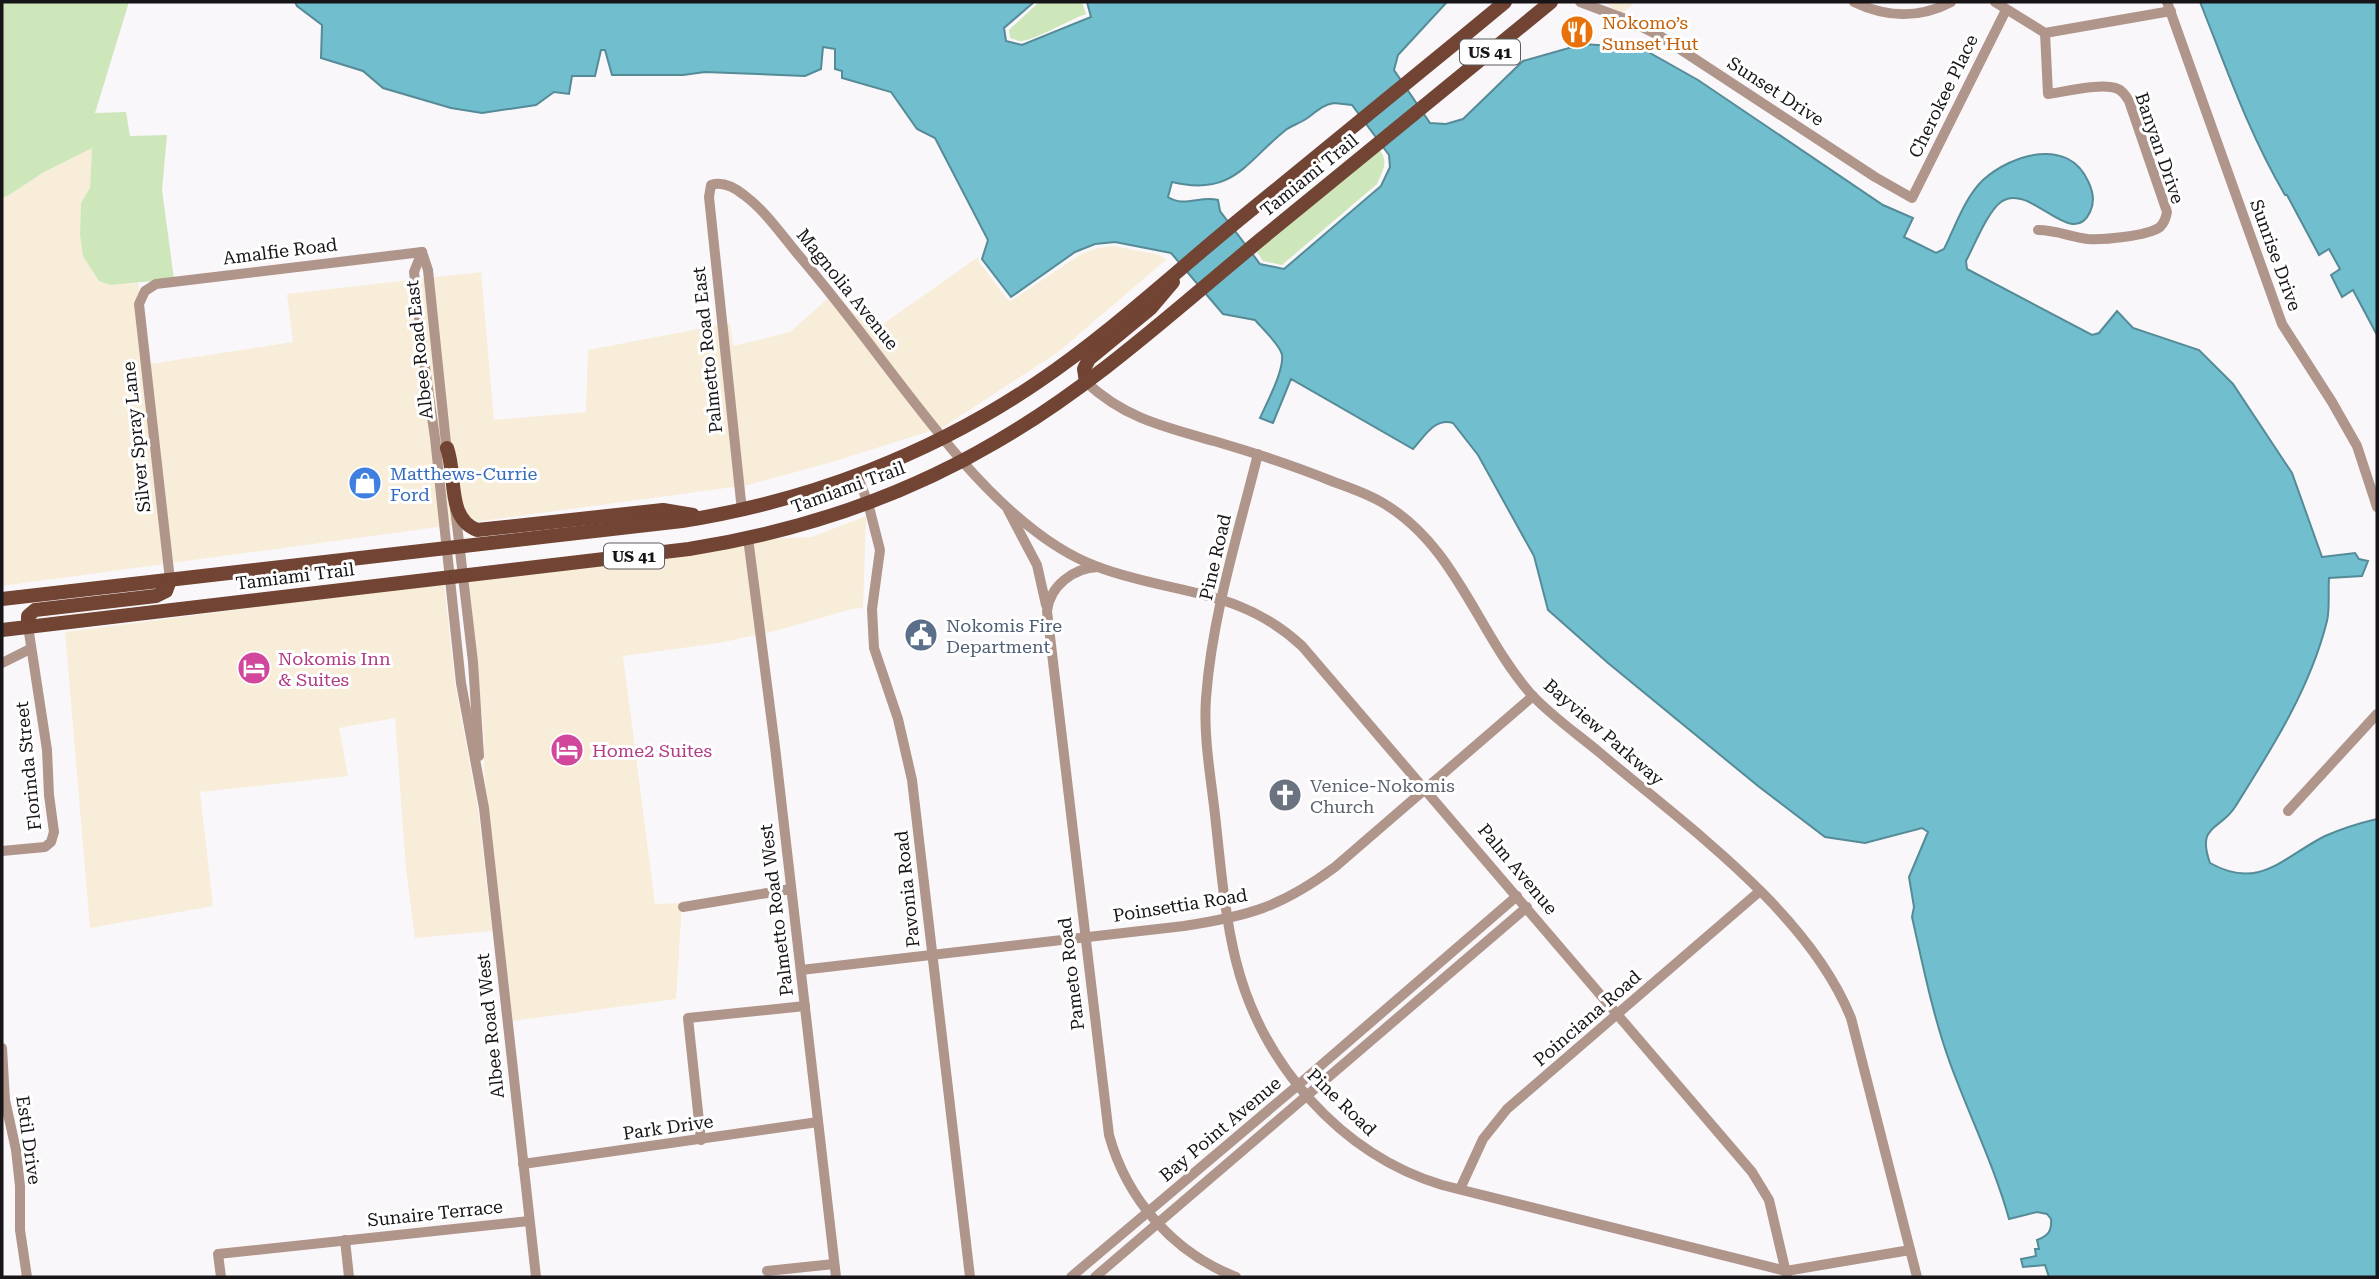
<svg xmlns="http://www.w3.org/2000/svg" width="2379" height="1279" font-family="'Roboto Serif',serif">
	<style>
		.commercial { fill: #f7edd8 }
		.green { fill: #cde6ba }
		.water { fill: #70bece; stroke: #558b97; stroke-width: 2; fill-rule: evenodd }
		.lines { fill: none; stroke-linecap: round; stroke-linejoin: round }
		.minor { stroke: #b0958b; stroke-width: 10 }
		.major { stroke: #714433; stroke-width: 14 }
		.labels { text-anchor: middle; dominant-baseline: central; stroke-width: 6; stroke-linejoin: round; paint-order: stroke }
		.shield { fill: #fff; stroke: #5d5b5d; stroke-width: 2 }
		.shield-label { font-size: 16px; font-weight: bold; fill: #171517 }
		.food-label { font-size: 18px; fill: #c56008; stroke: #fff; text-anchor: start }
		.street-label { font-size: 18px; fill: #171517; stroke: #fff }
		.shop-label { font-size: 18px; fill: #366cbe; stroke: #fff; text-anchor: start }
		.service-label { font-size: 18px; fill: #4e5e75; stroke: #fff; text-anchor: start }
		.hotel-label { font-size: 18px; fill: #b23c85; stroke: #fff; text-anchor: start }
		.worship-label { font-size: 18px; fill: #5b616d; stroke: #fff; text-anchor: start }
	</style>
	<rect width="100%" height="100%" fill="#faf7fb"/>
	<g class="commercial">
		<polygon points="1604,2 1636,2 1620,14"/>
		<polygon points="92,147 90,188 81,203 80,235 111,285 138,283 150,364 293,342 287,294 481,272 494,420 586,412 588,350 730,323 733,346 790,332 833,294 873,331 978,257 979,262 1007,299 1011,301 1078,256 1097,248 1114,246 1159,255 1166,260 1057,353 943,427 832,462 748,485 2,586 2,198 9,195 44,172"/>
		<polygon points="866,516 863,608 852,609 775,631 719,643 623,656 655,904 682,903 676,999 513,1021 484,771 484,736 469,580 767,539 812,537"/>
		<polygon points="444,583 455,684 478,809 492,931 415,938 406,869 395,718 339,728 348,776 200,792 213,906 90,928 65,632"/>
	</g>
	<g class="green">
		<polygon points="2,2 129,2 95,113 126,112 130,136 167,135 162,190 174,279 111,285 99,281 83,256 80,235 81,203 90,188 92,148 44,172 9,195 2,198"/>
		<path d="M1039,2h43l4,12c-15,5 -53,27 -65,27 -4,0 -7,-2 -11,-3l-1,-8z"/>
		<path d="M1379,149c10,13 4,21 -2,35l-95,81 -19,-4 -6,-9z"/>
	</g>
	<g class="water">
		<path d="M295,2h739l-30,26 2,13 16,4 69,-28 -4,-15h360l-49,53 -4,15 36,53 16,1 17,-5 60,-58 60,-17 58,4 57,32 185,125 30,13 -9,19 32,16 8,-4c11,-22 21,-52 39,-69 29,-26 85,-43 105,1 5,10 7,21 2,31 -18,39 -60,-31 -89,-10 -13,9 -27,44 -35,59l1,8 125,66 7,-2 18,-22 16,17 66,22 34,34 59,89 30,84 33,-4 4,6 9,2 -6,15 -33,2c-1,14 1,30 -2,43 -17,68 -55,127 -92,186 -14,23 -39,17 -25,56 50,28 73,-6 115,-27 16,-7 35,-13 52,-17v458h-328l-4,-12 -22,2 -2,-8 15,-3 -1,-7h4l-2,-9c11,-4 15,-9 14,-21l-4,-5 -10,-2 -28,7c-15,-54 -40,-104 -59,-156 -17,-47 -27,-97 -38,-146l2,-10 -5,-30 19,-45 -6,-4 -57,15 -40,-6 -67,-51 -150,-123 -60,-53 -14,-54 -56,-101 -25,-32c-18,-6 -29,14 -40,26l-122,-70 -18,44 -13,-5c7,-16 24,-47 22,-63 -1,-9 -20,-27 -27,-35l-32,-6 -52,-61 -56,-11 -20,2 -20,8 -64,45 -29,-38 6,-19 -53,-102 -18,-9 -26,-37 -49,-14v-7l-7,-2v-20l-12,-2 -2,22 -16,7 -100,-4 -22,3h-71l-7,-25h-4l-6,26h-23l-3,18 -15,-2 -18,13 -54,8 -31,-5 -68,-20 -20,-17 -42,-13 1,-33 -25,-19zM1334,103l18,2 37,50 1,12 -9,19 -97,83 -24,-5 -40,-53 -2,-11c-17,-5 -34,8 -50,-3l4,-15c62,15 74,-21 115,-53 6,-4 13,-6 19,-10 10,-7 16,-14 28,-16z"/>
		<path d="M2200,2h177v333l-24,-45 -11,7 -11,-22 9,-6 -11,-20 -10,6 -32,-60h-2c-36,-61 -59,-128 -85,-193z"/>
	</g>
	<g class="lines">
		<g class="minor">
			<polyline points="1580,2 1628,20 1660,36 1875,177 1912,198 2006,10"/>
			<path d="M1854,2c31,15 65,17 97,0"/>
			<polyline points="1995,2 2045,33 2171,11"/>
			<polyline points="2167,2 2282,324 2332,402 2357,446 2377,507"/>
			<path d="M2038,230c18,0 33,7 50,9 15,1 60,-3 72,-12 4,-4 6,-9 7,-15l-38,-111c-3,-5 -6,-10 -11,-12 -16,-7 -53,3 -70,5l-3,-61"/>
			<polyline points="422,252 414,272 423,353 435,438 461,683 484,808 536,1277"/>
			<polyline points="422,252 428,270 447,453"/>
			<path d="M1086,382c38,36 79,45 128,59 41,12 81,25 120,41 17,6 34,12 49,21 73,43 94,129 147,190 20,22 46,40 69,59 86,73 209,159 252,266l66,259"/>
			<path d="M1258,454c-20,80 -46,162 -52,244 -3,41 6,85 10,126 5,46 9,93 20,137 26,103 104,193 206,224l344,86 124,-21"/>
			<polyline points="857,475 868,503 880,550 872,609 874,648 898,719 912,780 970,1277"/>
			<polyline points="455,508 473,662 479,756"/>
			<polyline points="1008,510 1037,565 1046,605"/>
			<path d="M742,511l-33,-314 2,-12c12,-4 23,2 33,10 22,16 39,42 57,63 56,65 104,137 161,203 36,41 83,87 136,106 75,28 141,20 204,79l450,526 17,28 18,77"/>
			<polyline points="748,538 775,747 836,1277"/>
			<path d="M1098,567c-25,1 -48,19 -51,44l62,524c18,65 65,118 127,142"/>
			<polyline points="170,580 139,304 145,291 156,284 422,252"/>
			<polyline points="2,663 30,649"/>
			<polyline points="2288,811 2377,714"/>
			<polyline points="2,851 45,847 51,842 54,832 49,795 47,750 28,626"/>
			<polyline points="683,907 791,889"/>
			<path d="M801,970l383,-44c65,-10 97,-19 151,-59l198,-171"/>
			<polyline points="2,1048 5,1100 16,1150 20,1186 20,1230 27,1277"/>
			<polyline points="701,1140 688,1018 805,1006"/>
			<polyline points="523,1164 818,1122"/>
			<polyline points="1460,1189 1483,1139 1507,1109 1760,891"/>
			<polyline points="345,1240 349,1277"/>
			<polyline points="767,1271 834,1264"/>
			<polyline points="221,1277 218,1254 529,1221"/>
			<polyline points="1071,1277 1297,1086 1517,896"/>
			<polyline points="1095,1277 1527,907"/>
		</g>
		<g class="major">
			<polyline points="1086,382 1084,369 1089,359 1151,308 1173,282"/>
			<path d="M447,448c10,27 -1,70 30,82l186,-20 30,5"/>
			<path d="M2,599l680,-78c127,-20 250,-67 356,-139 71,-48 135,-108 202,-163 88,-72 177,-144 265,-217"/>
			<polyline points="28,626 28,616 35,610 156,596 166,591 170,580"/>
			<path d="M2,630l687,-81c108,-17 212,-51 307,-107 96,-55 179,-132 264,-202 97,-80 194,-159 291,-238"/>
		</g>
	</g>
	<defs>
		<symbol id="restaurant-disc" viewBox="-11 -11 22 22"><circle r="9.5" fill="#e8710a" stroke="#fff"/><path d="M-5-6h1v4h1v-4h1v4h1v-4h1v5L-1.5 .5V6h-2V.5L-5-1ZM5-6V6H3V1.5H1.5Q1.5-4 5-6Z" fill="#fff"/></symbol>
		<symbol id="shop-disc" viewBox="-11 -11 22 22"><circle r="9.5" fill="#3f7fe0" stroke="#fff"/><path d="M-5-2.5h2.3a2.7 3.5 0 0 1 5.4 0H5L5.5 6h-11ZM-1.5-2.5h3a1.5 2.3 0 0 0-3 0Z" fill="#fff"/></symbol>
		<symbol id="civic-disc" viewBox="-11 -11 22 22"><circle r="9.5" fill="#5c6f8a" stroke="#fff"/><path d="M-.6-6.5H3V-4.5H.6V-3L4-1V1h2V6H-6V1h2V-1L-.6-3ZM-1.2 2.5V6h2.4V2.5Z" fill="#fff"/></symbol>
		<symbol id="hotel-disc" viewBox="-11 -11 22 22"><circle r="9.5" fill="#d1479c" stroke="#fff"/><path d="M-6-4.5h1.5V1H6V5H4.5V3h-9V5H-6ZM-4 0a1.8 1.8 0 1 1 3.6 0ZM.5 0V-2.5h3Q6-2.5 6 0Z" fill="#fff"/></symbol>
		<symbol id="church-disc" viewBox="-11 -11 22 22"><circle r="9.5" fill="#6b7280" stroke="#fff"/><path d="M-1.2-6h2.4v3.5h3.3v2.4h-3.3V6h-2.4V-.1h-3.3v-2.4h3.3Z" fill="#fff"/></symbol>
	</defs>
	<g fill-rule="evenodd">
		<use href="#restaurant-disc" x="1558" y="13" width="38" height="38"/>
		<use href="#shop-disc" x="346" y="464" width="38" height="38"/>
		<use href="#civic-disc" x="902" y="616" width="38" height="38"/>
		<use href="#hotel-disc" x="235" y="649" width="38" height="38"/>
		<use href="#hotel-disc" x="548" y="731" width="38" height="38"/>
		<use href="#church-disc" x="1266" y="776" width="38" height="38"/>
	</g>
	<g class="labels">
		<g class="shield">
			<rect x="1460" y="39.5" width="60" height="25" rx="5"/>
			<rect x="604" y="543.5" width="60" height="25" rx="5"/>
		</g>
		<g class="shield-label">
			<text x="1490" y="52">US 41</text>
			<text x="634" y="556">US 41</text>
		</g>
		<g class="food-label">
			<text x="1602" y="22">Nokomo’s<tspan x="1602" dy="21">Sunset Hut</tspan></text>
		</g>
		<g class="street-label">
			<text transform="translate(1776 91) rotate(33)">Sunset Drive</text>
			<text transform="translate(1943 96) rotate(-64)">Cherokee Place</text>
			<text transform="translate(2160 148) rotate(71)">Banyan Drive</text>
			<text transform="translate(1309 175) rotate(-39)">Tamiami Trail</text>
			<text transform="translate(280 251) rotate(-7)">Amalfie Road</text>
			<text transform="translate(2276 255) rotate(70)">Sunrise Drive</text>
			<text transform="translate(848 289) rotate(51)">Magnolia Avenue</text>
			<text transform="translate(419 350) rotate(-96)">Albee Road East</text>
			<text transform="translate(707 350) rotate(-96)">Palmetto Road East</text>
			<text transform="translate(136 437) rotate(-96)">Silver Spray Lane</text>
			<text transform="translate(848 487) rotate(-20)">Tamiami Trail</text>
			<text transform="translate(1215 557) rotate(-77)">Pine Road</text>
			<text transform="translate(295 576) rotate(-7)">Tamiami Trail</text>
			<text transform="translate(1604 732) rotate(41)">Bayview Parkway</text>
			<text transform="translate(28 766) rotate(-96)">Florinda Street</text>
			<text transform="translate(1518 869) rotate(50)">Palm Avenue</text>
			<text transform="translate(907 889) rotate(-96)">Pavonia Road</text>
			<text transform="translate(1180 905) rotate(-9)">Poinsettia Road</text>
			<text transform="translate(776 910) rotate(-97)">Palmetto Road West</text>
			<text transform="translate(1071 974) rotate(-97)">Pameto Road</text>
			<text transform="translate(1587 1018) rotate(-41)">Poinciana Road</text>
			<text transform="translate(490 1026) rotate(-96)">Albee Road West</text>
			<text transform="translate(1342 1102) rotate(44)">Pine Road</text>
			<text transform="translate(668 1127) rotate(-8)">Park Drive</text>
			<text transform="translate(1220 1129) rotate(-40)">Bay Point Avenue</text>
			<text transform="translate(29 1140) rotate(82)">Estil Drive</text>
			<text transform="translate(435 1213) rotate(-6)">Sunaire Terrace</text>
		</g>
		<g class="shop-label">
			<text x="390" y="473">Matthews-Currie<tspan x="390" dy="21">Ford</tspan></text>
		</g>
		<g class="service-label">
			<text x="946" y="625">Nokomis Fire<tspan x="946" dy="21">Department</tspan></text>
		</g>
		<g class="hotel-label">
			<text x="278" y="658">Nokomis Inn<tspan x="278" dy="21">&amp; Suites</tspan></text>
			<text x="592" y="750">Home2 Suites</text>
		</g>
		<g class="worship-label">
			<text x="1310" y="785">Venice-Nokomis<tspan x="1310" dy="21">Church</tspan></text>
		</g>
	</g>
	<rect width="2379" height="1279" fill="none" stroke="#171517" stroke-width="7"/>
</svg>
